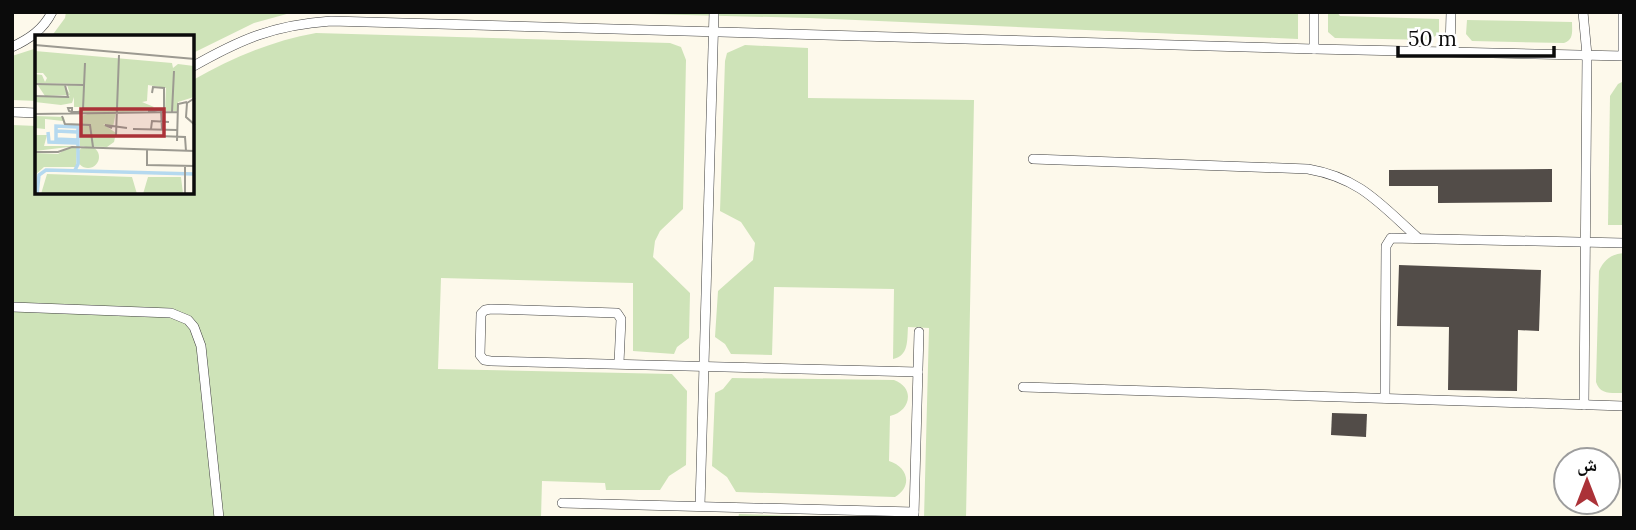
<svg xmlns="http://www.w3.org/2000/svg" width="1636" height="530" font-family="Lora,'Noto Naskh Arabic',serif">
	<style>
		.green { fill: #cee3b8 }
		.building { fill: #524c48 }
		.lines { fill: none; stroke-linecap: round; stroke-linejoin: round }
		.lane-casing { stroke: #3e3e3e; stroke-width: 10 }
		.lane { stroke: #fff; stroke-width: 9 }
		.inset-river { fill: none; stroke: #b5d9ef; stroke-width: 3.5 }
		.inset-road { fill: none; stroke: #9c9a91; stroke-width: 2 }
		.view { fill: #ab3238; fill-opacity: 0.15; stroke: #ab3238; stroke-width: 3.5 }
		.inset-edge { fill: none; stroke: #0b0b0b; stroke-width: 3.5 }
	</style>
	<rect width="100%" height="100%" fill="#fdf9eb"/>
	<g class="green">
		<polygon points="66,12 294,12 254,23 193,53 192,37 51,37 65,18"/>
		<polygon points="569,12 1298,12 1298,39 809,18"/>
		<polygon points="1328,12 1337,12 1340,16 1439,19 1439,33 1430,40 1335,38 1328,32"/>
		<path d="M1467,20l105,2c0,9 2,18 -8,21l-92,-2 -6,-7z"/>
		<path d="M316,33l354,10 11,4 5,13 -3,149 -23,22 -5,10 -2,16 37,36 -1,45 -12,9 -3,7 -41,-3v-68l-192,-5 -3,91 234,5 15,17 -1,74 -17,11 -9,14h-54l-1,-7 -63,-2 -1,37h-529v-393l25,1v66h155l1,-112c39,-22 78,-39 123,-47z"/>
		<path d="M745,45l63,3v50l166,2 -8,418h-42l5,-190 -21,-1c-1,13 1,29 -15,32l1,-70 -120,-2 -2,68 -41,-1 -6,-10 -10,-7 3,-46 35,-31 2,-17 -14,-21 -21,-11 5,-150 2,-8z"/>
		<polygon points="37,48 37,101 12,100 12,56"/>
		<polygon points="1624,81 1624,225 1608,225 1610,96 1618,84"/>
		<path d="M1624,253v140c-12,0 -24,2 -28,-11l3,-111c5,-11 12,-17 25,-18z"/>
		<path d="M732,378l162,2c22,8 16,32 -4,36l-1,45c19,6 24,25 6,36l-159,-5 -9,-15 -15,-11 3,-73 8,-4z"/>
		<polygon points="739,514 858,518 738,518"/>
	</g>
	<g class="building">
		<polygon points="1552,169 1552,202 1438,203 1438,186 1389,186 1389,170"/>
		<polygon points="1399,265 1541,270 1539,331 1518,330 1517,391 1448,390 1449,327 1397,326"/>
		<polygon points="1332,413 1367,414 1366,437 1331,435"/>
	</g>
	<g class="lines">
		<defs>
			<g id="lane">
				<polyline points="1583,12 1587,55 1584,405"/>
				<path d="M12,47c17,-8 31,-17 40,-35"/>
				<polyline points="1314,49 1314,12"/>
				<polyline points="1450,51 1451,12"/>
				<polyline points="1623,56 1623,12"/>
				<path d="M192,67c49,-28 82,-42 139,-46l983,28 310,7"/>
				<polyline points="12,112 37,113"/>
				<path d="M1033,159l275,10c52,9 72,35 109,68"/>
				<polyline points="12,307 171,313 188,320 194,327 201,346 219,518"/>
				<polyline points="619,363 621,319 617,313 491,309 485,310 481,314 480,355 484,360 491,361 918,372"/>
				<polyline points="1023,387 1624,406"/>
				<polyline points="1385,398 1386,246 1391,238 1624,243"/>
				<polyline points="562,503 914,512"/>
				<polyline points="700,506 714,12"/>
				<polyline points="914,515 919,332"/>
			</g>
		</defs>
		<use href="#lane" class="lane-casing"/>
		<use href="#lane" class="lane"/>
	</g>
	<g transform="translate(35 35)">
		<rect width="159" height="159" fill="#fdf9eb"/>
		<path d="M0,16l137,12 1,5 5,-4 16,2v31l-16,5 -1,9h-12l1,-23 -18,-3 -1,16 -5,1 12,5 -7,4 -74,3 11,-7h-10v-10l-2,6 -11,2 -26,-3v-5h33l2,-2 -25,1 -8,-12 27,1 6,9 -3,-9 18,1 -1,-2 -49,-1v-9l7,1 3,7 2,-4 -4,-5h-8zM62,76l19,1 -3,15 -10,-3 13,9 -2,9 -7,5 -27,-1v-20l-16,-1 -1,-4 -18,-2v10l-10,-1v-12l29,1 1,7 15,1 1,-9zM0,100h12l-3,11h33l-42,5zM42 122a11 11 0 1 1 22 0a11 11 0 1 1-22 0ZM33,113h9l-1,19h-32l-9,8v-22l23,1zM12,139l85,3 5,17h-96zM113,142h33l2,17h-40z" fill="#cee3b8"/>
		<path class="inset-river" d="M21,96l21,1M13,97l1,10 28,1M40,135l3,-6v-37l-22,-1v13l22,1M2,159l2,-19 7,-5 149,4"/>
		<path class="inset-road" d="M0,10l160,14M0,49l49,1M117,58l1,-6 11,1v24M0,61l33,1 -3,-12M160,63l-8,5 -1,14 9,8M113,76l13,-1 1,20M137,77l2,-41M0,79l143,-2M37,79v-6h-4l1,3 3,1h9l2,-3 2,-46M27,81l3,8 25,1 3,22M77,93l-7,-3 22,3M98,94l44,1M116,94l1,-8 17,1M81,100l3,-80M124,101l26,1 1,14M142,106l1,-37 9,-2M112,115v15l48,1M0,117h23l14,-5 123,4M150,159v-28"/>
		<path class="view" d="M46,74h83v27h-83z"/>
		<rect width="159" height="159" class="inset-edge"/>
	</g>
	<rect width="1636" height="530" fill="none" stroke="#0b0b0b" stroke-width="28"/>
	<g transform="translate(1587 481)"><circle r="33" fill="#ffffff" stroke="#9d9d9d" stroke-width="2"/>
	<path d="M0-5L12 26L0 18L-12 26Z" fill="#ab3238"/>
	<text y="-10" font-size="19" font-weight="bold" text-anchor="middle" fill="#0b0b0b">ش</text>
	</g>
	<path d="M1398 46v10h156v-10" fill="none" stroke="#0b0b0b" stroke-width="3.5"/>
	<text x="1408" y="46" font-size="21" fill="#0b0b0b" stroke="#ffffff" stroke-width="5" paint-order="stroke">50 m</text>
</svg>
